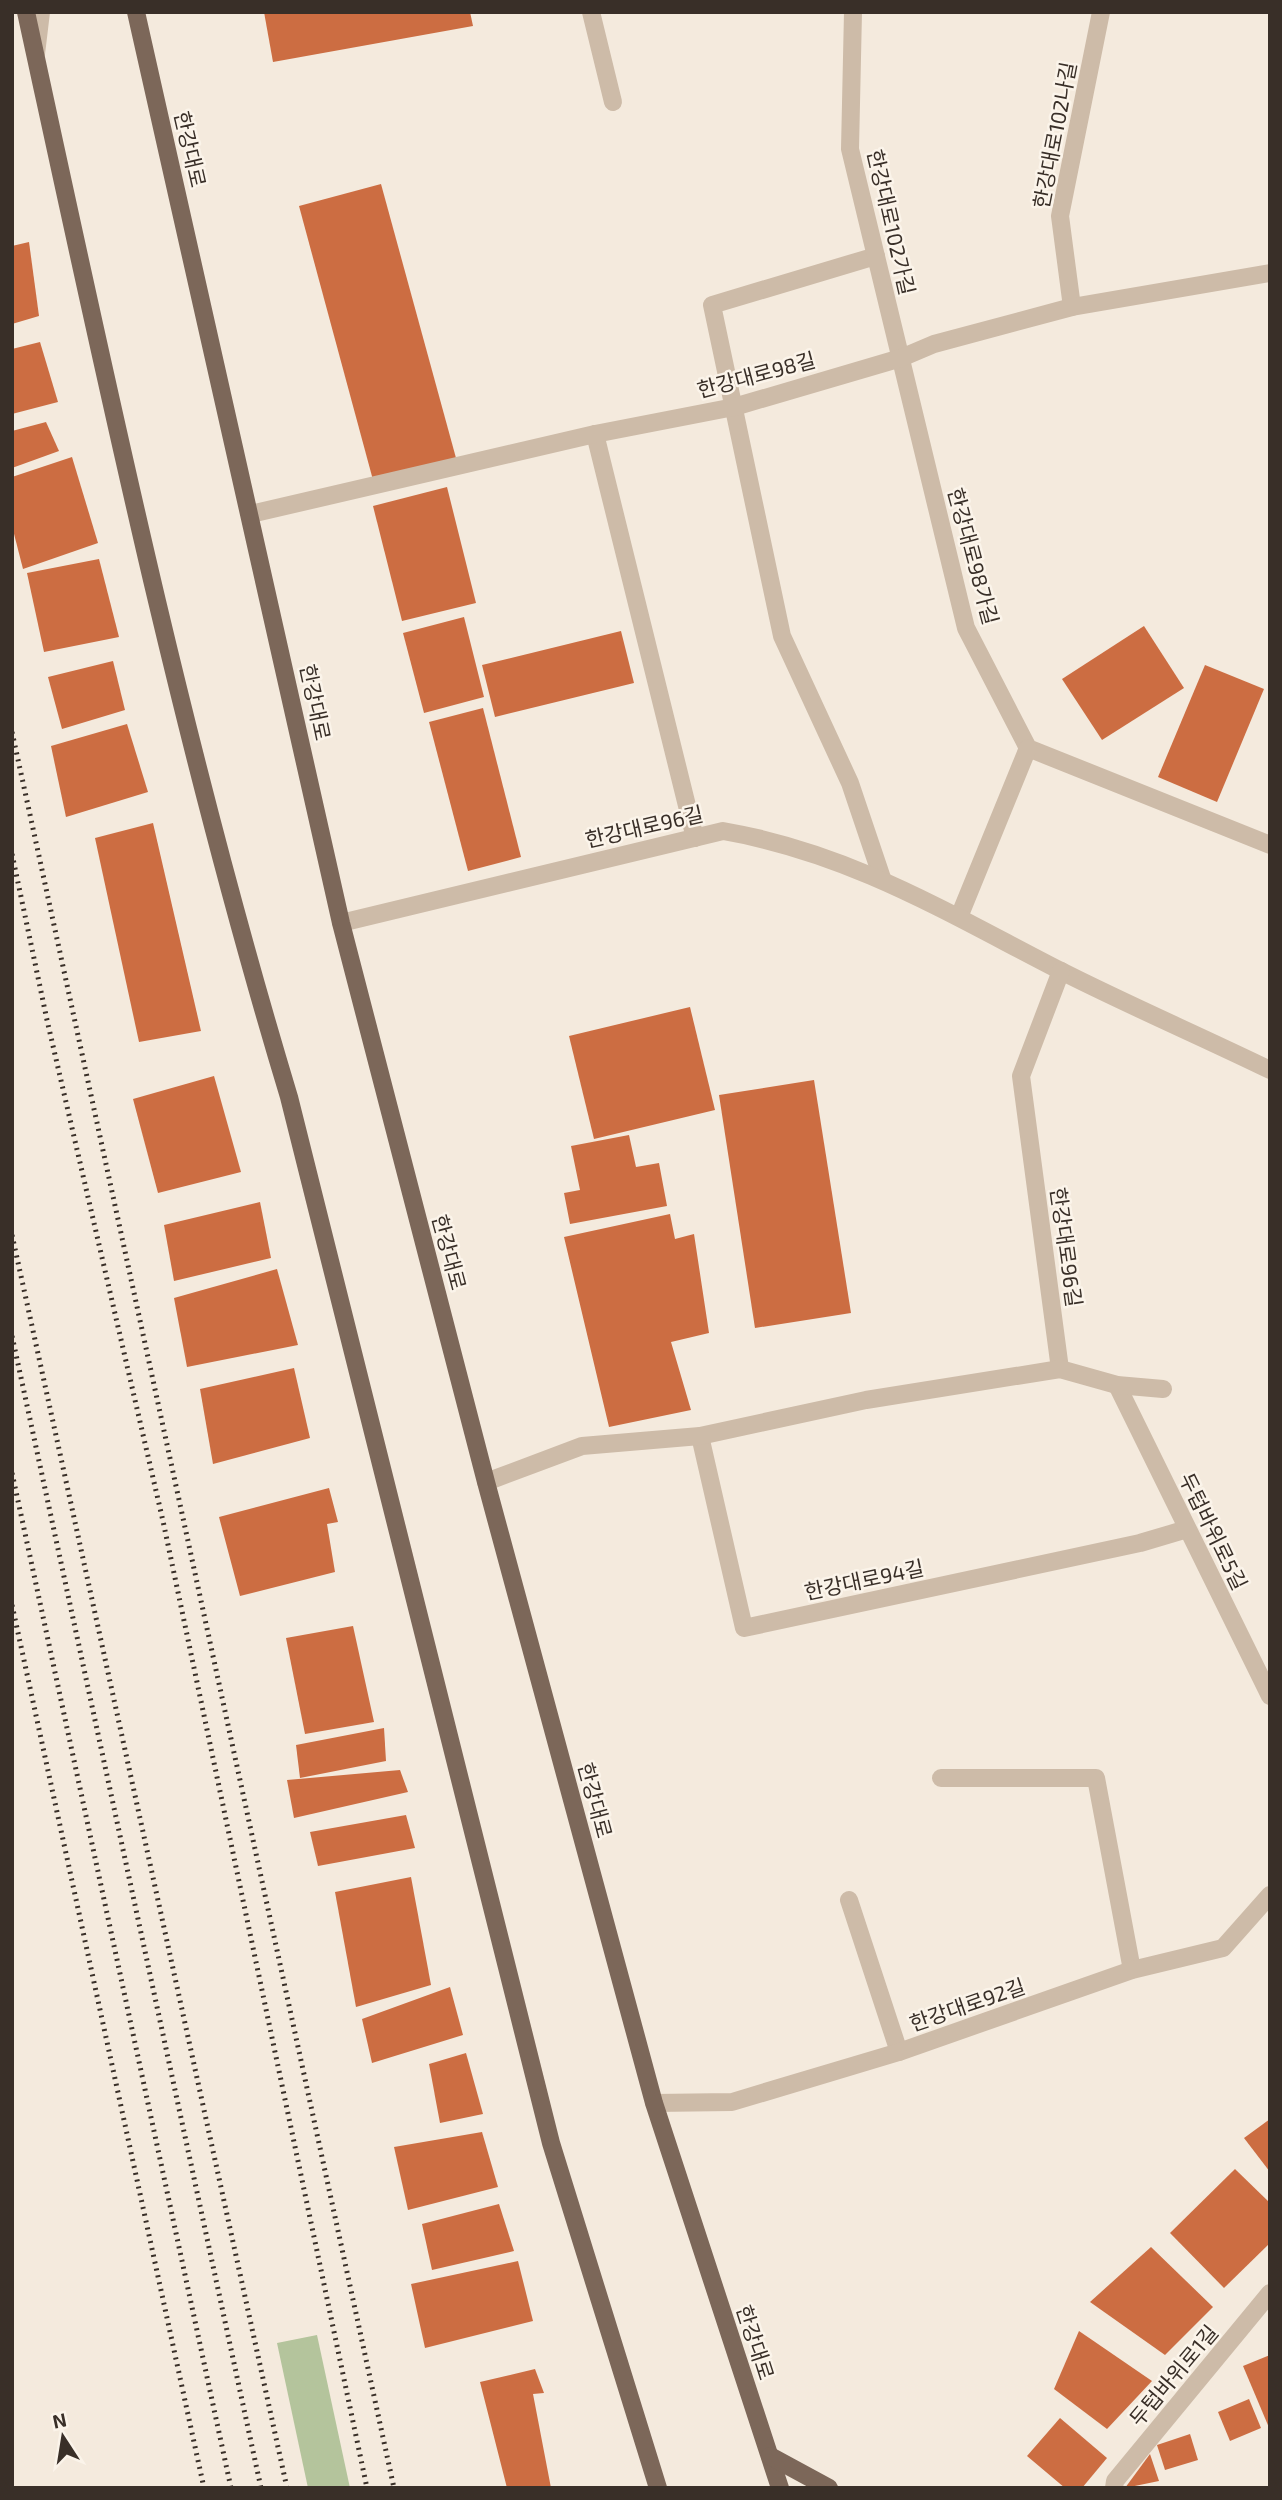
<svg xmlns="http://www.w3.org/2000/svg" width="1282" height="2500" font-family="'Exo 2','Noto Sans KR',sans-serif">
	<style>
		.green { fill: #b4c49c }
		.building { fill: #cc6d42 }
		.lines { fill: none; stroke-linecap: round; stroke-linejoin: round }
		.lane { stroke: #cdbba8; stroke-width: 18 }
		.street { stroke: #cdbba8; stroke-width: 18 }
		.primary { stroke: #7c6759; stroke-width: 18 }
		.rail { stroke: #392f28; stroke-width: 5; stroke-dasharray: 2 5; stroke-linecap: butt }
		.labels { text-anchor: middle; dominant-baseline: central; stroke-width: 5; stroke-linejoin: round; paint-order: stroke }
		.street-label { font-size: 21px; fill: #392f28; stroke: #fbf4ea }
	</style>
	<rect width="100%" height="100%" fill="#f4eadd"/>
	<polygon class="green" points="317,2335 350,2488 308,2488 277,2343"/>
	<g class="building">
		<polygon points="264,12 470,12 473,26 273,62"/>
		<polygon points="381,184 456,458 373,480 299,206"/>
		<polygon points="29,242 39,316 12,324 12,246"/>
		<polygon points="40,342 58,402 12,414 12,349"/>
		<polygon points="46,422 59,451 12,468 12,431"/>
		<polygon points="72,457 98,543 23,569 12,526 12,477"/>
		<polygon points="447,487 476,603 402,621 373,506"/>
		<polygon points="99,559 119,637 44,652 27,573"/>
		<polygon points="464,617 484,697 424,713 403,633"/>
		<polygon points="1144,626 1184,688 1102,740 1062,679"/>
		<polygon points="621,631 634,683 495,717 482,665"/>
		<polygon points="113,661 125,710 62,729 48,677"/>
		<polygon points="1205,665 1264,689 1217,802 1158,777"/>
		<polygon points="483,708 521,857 468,871 429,722"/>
		<polygon points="127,724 148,792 66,817 51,746"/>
		<polygon points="153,823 201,1031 139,1042 95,838"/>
		<polygon points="690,1007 715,1110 594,1139 569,1036"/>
		<polygon points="214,1076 241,1172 158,1193 133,1099"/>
		<polygon points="814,1080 851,1313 755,1328 719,1095"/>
		<polygon points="629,1135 636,1167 659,1163 667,1206 570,1224 564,1193 580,1190 571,1146"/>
		<polygon points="260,1202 271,1258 174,1281 164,1225"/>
		<polygon points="670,1214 675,1239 694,1234 709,1333 671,1342 691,1410 609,1427 564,1237"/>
		<polygon points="277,1269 298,1345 187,1367 174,1298"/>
		<polygon points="294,1368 310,1438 213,1464 200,1389"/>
		<polygon points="329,1488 338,1522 327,1524 335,1572 240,1596 219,1517"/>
		<polygon points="353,1626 374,1722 305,1734 286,1638"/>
		<polygon points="384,1728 386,1761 300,1778 296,1745"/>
		<polygon points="400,1770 408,1792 294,1818 287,1780"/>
		<polygon points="406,1815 415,1848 318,1866 310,1832"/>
		<polygon points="411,1877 431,1985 356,2007 335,1892"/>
		<polygon points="450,1987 463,2035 372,2063 362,2019"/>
		<polygon points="466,2053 483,2114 440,2123 429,2064"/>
		<polygon points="1270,2119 1270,2172 1244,2138"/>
		<polygon points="482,2132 498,2187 408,2210 394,2147"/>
		<polygon points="1235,2169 1270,2203 1270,2243 1224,2288 1170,2233"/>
		<polygon points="499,2204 514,2251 432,2270 422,2224"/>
		<polygon points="1151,2247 1213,2307 1165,2355 1090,2302"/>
		<polygon points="518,2261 533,2321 425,2348 411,2284"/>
		<polygon points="1079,2331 1152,2381 1107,2429 1054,2389"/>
		<polygon points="1270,2355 1270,2430 1243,2366"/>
		<polygon points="535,2369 544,2393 533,2394 551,2488 507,2488 480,2382"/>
		<polygon points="1249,2399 1261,2428 1230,2441 1218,2412"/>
		<polygon points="1060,2418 1107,2458 1082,2488 1065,2488 1027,2456"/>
		<polygon points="1190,2434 1198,2460 1165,2470 1157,2445"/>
		<polygon points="1150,2454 1159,2481 1125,2488"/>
	</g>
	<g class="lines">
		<g class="lane">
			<polyline points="591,12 613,102"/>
			<polyline points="36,54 41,12"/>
			<polyline points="876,256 712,305 782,636 850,783 882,878"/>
			<polyline points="595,434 695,838"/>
			<polyline points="700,1436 744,1628 1140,1543 1187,1529"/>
			<polyline points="941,1778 1096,1778 1132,1970"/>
		</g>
		<g class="street">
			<polyline points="853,12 850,149 966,628 1028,748 1270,845"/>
			<polyline points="1072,307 1060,216 1101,12"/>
			<polyline points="251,514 595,434 734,407 901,358 934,344 1072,307 1270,273"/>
			<polyline points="959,917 1028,748"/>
			<path d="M341,923l382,-92c127,22 223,81 336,139 69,35 141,66 211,100"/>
			<polyline points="1060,1369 1021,1076 1061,971"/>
			<polyline points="1117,1385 1270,1696"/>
			<polyline points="486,1482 582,1446 700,1436 866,1400 1060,1369 1117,1385 1163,1389"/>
			<polyline points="849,1900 899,2052"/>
			<polyline points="654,2103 732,2102 899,2052 1132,1970 1223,1948 1270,1895"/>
			<polyline points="1114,2488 1115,2481 1270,2293"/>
		</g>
		<g class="primary">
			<path d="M26,12c79,364 155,728 263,1085l262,1046 107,345"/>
			<polyline points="136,12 341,923 486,1482 654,2103 780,2488"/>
			<polyline points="770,2456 829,2488"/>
		</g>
		<g class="rail">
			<polyline points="12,732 394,2488"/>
			<polyline points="12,854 47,1020 163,1521 367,2488"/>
			<polyline points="12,1235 287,2488"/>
			<polyline points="12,1336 261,2488"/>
			<polyline points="12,1473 231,2488"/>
			<polyline points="12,1605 204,2488"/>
		</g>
	</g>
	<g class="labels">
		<g class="street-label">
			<text transform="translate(1054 135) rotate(-79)">한강대로102나길</text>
			<text transform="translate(191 149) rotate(77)">한강대로</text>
			<text transform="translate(892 222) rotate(77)">한강대로102가길</text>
			<text transform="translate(756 374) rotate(-15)">한강대로98길</text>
			<text transform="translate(974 556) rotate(75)">한강대로98가길</text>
			<text transform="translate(316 702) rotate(78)">한강대로</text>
			<text transform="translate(644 826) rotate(-13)">한강대로96길</text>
			<text transform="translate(1067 1247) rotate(82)">한강대로96길</text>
			<text transform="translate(450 1252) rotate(75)">한강대로</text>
			<text transform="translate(1214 1531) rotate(64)">두텁바위로5길</text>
			<text transform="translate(864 1579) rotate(-12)">한강대로94길</text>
			<text transform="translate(596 1800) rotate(75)">한강대로</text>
			<text transform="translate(967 2004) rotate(-19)">한강대로92길</text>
			<text transform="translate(756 2342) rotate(72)">한강대로</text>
			<text transform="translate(1173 2375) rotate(-50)">두텁바위로1길</text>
		</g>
	</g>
	<rect width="1282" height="2500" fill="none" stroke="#392f28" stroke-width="28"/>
	<g transform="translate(63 2437) rotate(348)" stroke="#fbf4ea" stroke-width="5" paint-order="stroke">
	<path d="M0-5L12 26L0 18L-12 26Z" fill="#392f28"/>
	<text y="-10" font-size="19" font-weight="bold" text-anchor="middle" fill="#392f28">N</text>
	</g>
</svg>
